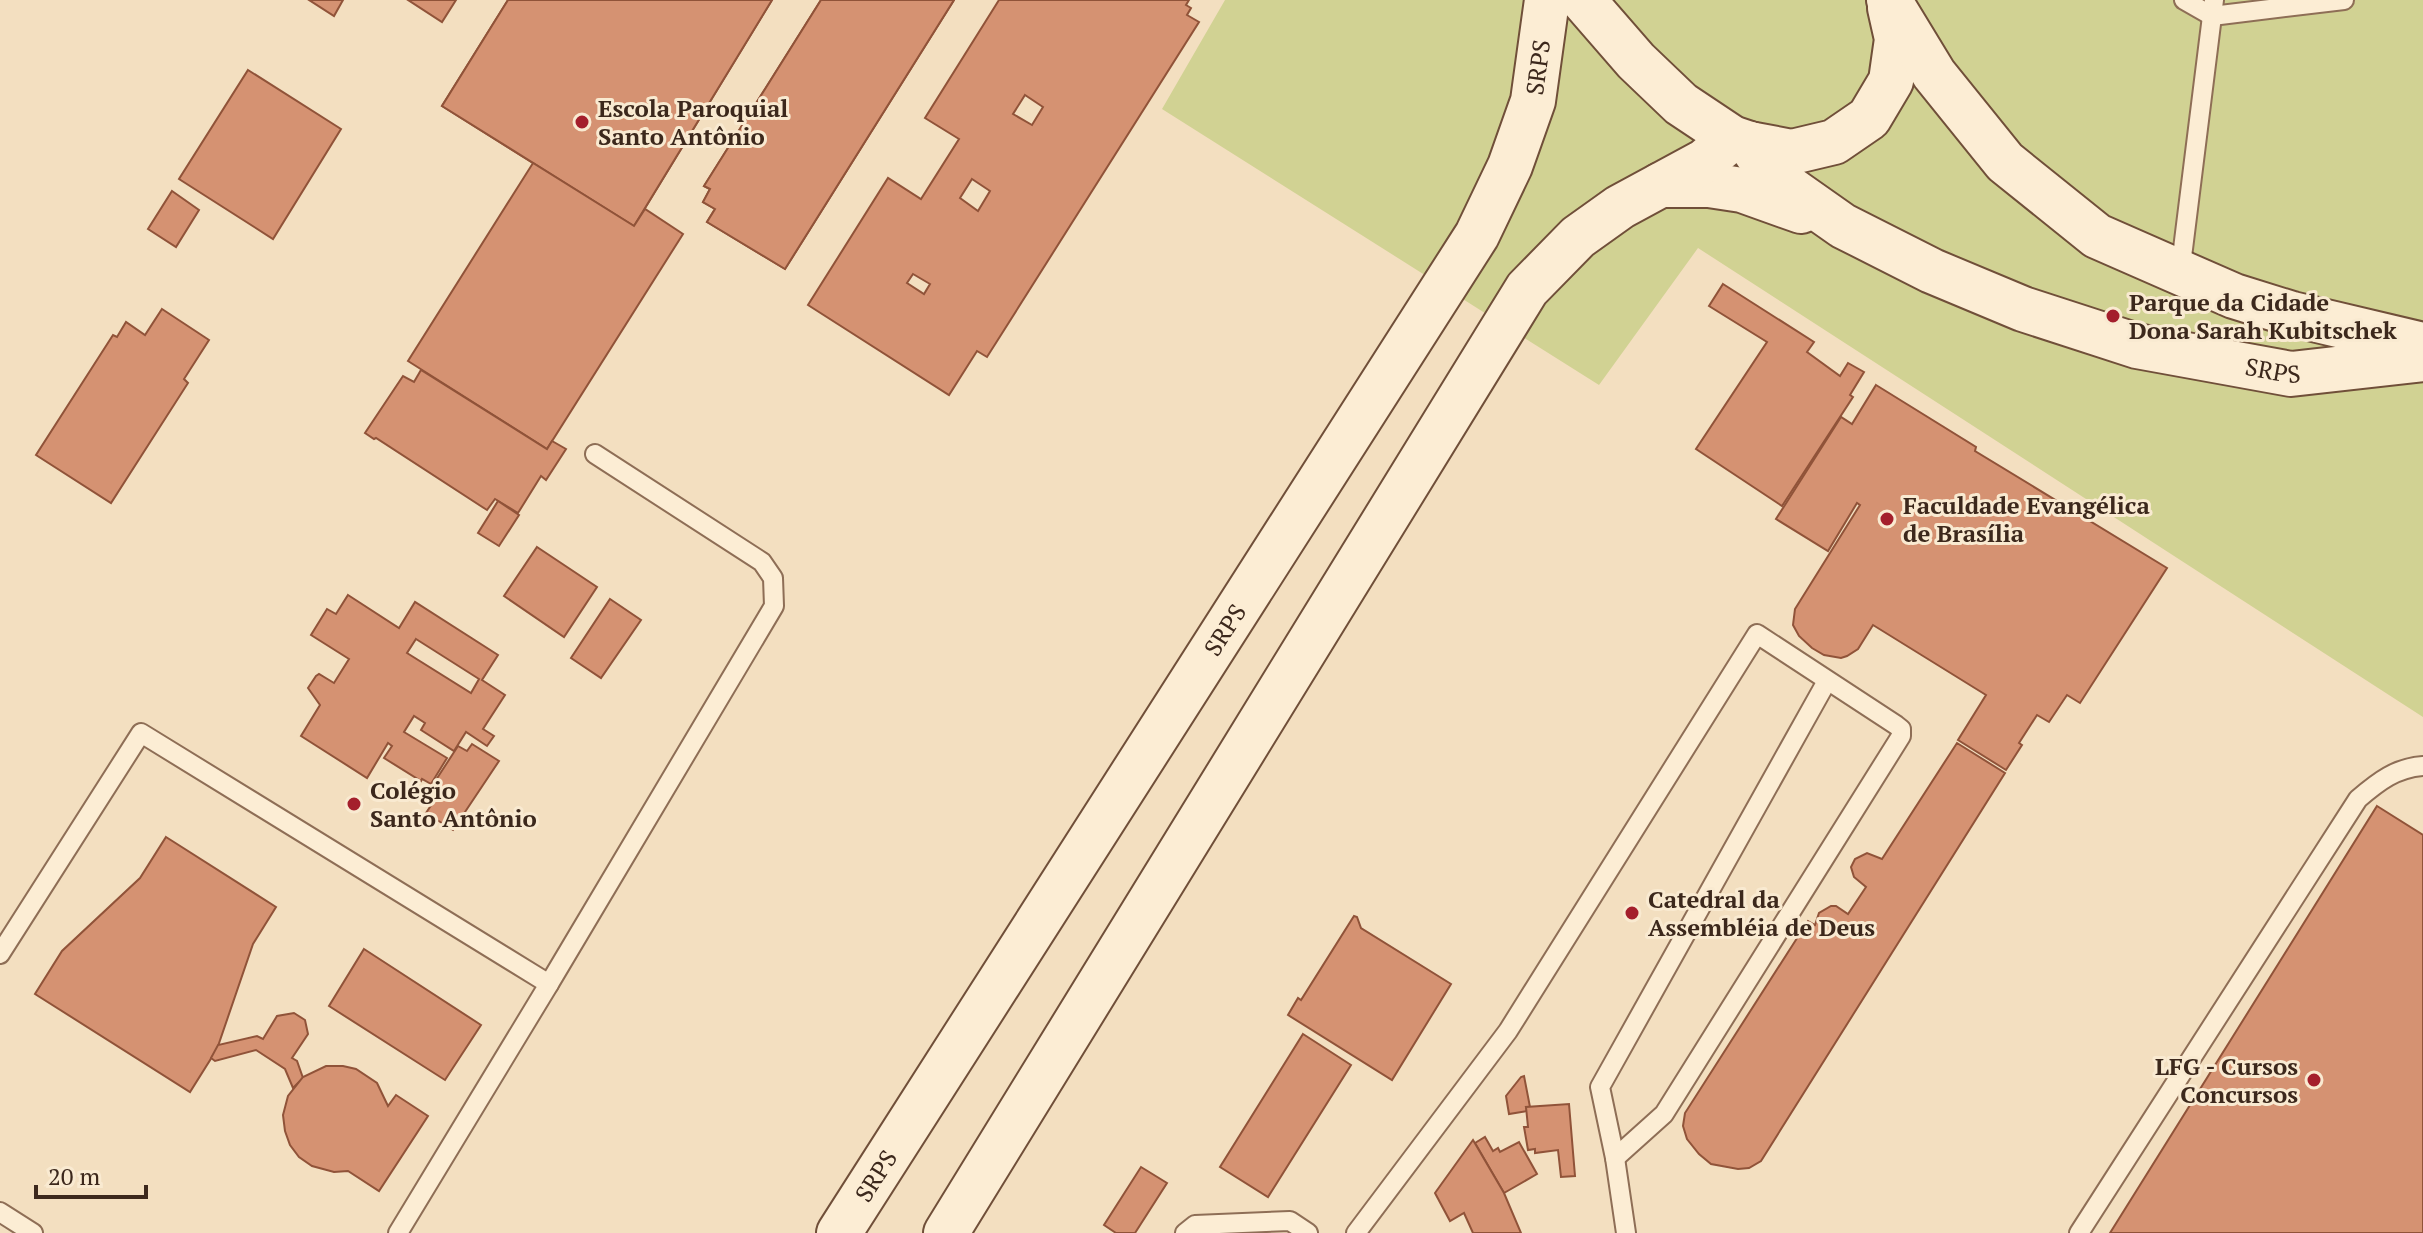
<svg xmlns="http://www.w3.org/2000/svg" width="2423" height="1233" font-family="'PT Serif',serif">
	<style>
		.green { fill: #d1d293 }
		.building { fill: #d59272; stroke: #905339; stroke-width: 2; fill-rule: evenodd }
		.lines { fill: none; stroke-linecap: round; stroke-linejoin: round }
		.service-casing { stroke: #8e6e56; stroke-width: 22 }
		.secondary-casing { stroke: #704f39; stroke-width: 48 }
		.service { stroke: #fcedd4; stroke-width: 18 }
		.secondary { stroke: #fcedd4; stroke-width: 44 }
		.poi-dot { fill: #a41f2c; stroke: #f9ead1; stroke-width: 3 }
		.labels { text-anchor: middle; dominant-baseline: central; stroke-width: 6; stroke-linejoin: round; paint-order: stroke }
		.street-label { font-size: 24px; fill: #3c281c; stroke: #f9ead1 }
		.poi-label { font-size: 24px; font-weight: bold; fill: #3c281c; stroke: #f9ead1; text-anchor: start }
	</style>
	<rect width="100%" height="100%" fill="#f3dfc0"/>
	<polygon class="green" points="1225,0 2423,0 2423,717 1698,248 1599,385 1162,109"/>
	<g class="building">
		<polygon points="309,0 343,0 334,16"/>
		<polygon points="408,0 456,0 442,22"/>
		<polygon points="508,0 644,0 663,11 670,0 772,0 634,226 442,106"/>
		<polygon points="508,0 772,0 634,226 442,106"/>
		<polygon points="821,0 954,0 785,269 707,222 715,209 703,202 710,189 704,186"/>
		<polygon points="821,0 954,0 785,269 707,222 715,209 703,202 710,189 704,186"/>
		<path d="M999,0h190l-3,5 5,3 -4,7 12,7 -212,335 -10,-6 -28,44 -141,-90 80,-127 33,21 38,-60 -34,-21zM1025,95l18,12 -11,18 -19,-11zM972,179l18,12 -12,20 -18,-13zM913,274l17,10 -6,10 -17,-11z"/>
		<polygon points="248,70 341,129 273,239 179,179"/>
		<polygon points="533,163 634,226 645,209 683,234 547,449 408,361"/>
		<polygon points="172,191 199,210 176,247 148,229"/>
		<polygon points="1723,284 1814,342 1807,352 1840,376 1848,363 1864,372 1850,395 1853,397 1782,506 1696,449 1767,342 1709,306"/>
		<polygon points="162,309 209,340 184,379 188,383 111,503 36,455 113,335 117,337 126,322 145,335"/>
		<polygon points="421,370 547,449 552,441 566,449 546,480 541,476 518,513 495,499 487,510 376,438 374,439 365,433 403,376 414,382"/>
		<polygon points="1876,385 1976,447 1975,451 2167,568 2080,703 2067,695 2049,722 2037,715 2019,743 2022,745 2006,770 1958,740 1986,695 1873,625 1858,649 1847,656 1841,658 1824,655 1812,648 1799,636 1793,625 1795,609 1860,505 1857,503 1828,551 1776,519 1841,417 1852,424"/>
		<polygon points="498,501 519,515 499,546 478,533"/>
		<polygon points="537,547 597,587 564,637 504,596"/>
		<path d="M348,595l51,33 16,-26 83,53 -16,25 23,15 -22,34 11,7 -7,10 -21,-14 -12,19 -33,-21 4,-7 -11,-7 -10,16 43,26 -16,26 -9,-5 -1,2 -37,-23 8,-12 -4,-3 -21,35 -66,-42 19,-31 -12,-17 8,-12 3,-2 15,9 15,-24 -38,-24 16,-26 9,5zM416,639l63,40 -8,14 -64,-40z"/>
		<polygon points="610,599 641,620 601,678 571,658"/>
		<polygon points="1957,743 2005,773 1761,1161 1749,1168 1738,1169 1711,1164 1699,1154 1687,1139 1683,1126 1685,1113 1808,921 1815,925 1819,913 1831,906 1836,906 1848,914 1866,887 1854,877 1851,867 1855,859 1867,853 1882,859"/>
		<polygon points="472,744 499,761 453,830 426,813 440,792 432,786 458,746 467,751"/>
		<polygon points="2377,806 2423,835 2423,1233 2110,1233"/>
		<polygon points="166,837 276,907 253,944 217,1049 190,1092 35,994 62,951 140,878"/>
		<polygon points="1354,916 1357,917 1361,928 1451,984 1392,1080 1288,1015 1298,998 1301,1000"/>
		<polygon points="364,949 481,1025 445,1080 329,1006"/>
		<polygon points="294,1013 305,1020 308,1034 292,1058 297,1061 303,1078 293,1088 285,1069 256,1050 215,1061 211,1058 218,1045 257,1036 263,1039 277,1016"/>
		<polygon points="1303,1034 1351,1065 1268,1197 1220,1167"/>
		<polygon points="326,1066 343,1066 356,1069 377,1083 388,1106 396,1095 428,1116 379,1191 348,1171 334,1172 312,1166 299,1157 290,1145 285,1131 283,1115 288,1096 303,1077"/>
		<polygon points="1524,1076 1530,1107 1526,1107 1527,1111 1509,1114 1506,1096 1521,1077"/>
		<polygon points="1569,1104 1575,1176 1561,1177 1558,1150 1535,1153 1535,1149 1528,1150 1524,1127 1528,1127 1526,1107"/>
		<polygon points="1485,1137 1493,1151 1498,1148 1500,1152 1519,1142 1537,1174 1504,1193 1475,1143"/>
		<polygon points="1473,1140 1504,1193 1521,1233 1473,1233 1464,1213 1450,1221 1435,1193"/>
		<polygon points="1141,1167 1167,1183 1135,1233 1116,1233 1104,1225"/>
	</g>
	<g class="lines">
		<defs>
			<g id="service">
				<polyline points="2184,0 2212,16 2344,0"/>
				<polyline points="2180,273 2214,0"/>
				<polyline points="0,954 141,733 549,984 398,1233"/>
				<polyline points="549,984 774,606 773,578 762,562 595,454"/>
				<polyline points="0,1212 33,1233"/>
				<polyline points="1185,1233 1195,1225 1290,1221 1308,1233"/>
				<polyline points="1356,1233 1508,1031 1757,634 1896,725 1901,729 1901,736 1664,1114 1615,1158"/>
				<polyline points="1626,1233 1615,1158 1600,1087 1827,681"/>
				<path d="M2079,1233l279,-434c21,-18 38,-31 65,-33"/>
			</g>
			<g id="secondary">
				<polyline points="1583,0 1636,61 1681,104 1732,138 1750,144 1792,152 1834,142 1869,118 1891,81 1897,39 1890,8"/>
				<polyline points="1889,0 1934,74 2005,162 2097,236 2234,296 2292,314 2423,345"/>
				<path id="s1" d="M1750,144l22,32 71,50 89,45 91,38 114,37 154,28 132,-15"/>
				<polyline points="1661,185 1709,185 1742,190 1801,211"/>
				<path id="s2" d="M839,1233l638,-998 33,-69 23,-65 14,-101"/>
				<polyline points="946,1233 1527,289 1578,237 1620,207 1705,161 1732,138"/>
			</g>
		</defs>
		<use href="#service" class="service-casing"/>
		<use href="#secondary" class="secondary-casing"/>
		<use href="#service" class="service"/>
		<use href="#secondary" class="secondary"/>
	</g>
	<g class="poi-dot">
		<circle cx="582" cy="122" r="8"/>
		<circle cx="2113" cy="316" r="8"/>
		<circle cx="1887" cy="519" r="8"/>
		<circle cx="354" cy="804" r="8"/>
		<circle cx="1632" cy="913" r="8"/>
		<circle cx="2314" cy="1080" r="8"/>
	</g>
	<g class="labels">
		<g class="street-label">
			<text stroke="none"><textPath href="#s2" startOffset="1364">SRPS</textPath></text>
			<text stroke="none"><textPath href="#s1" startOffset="582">SRPS</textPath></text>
			<text stroke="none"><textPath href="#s2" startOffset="716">SRPS</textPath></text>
			<text stroke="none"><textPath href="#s2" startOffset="68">SRPS</textPath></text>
		</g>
		<g class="poi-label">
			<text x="598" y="108">Escola Paroquial<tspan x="598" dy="28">Santo Antônio</tspan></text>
			<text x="2129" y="302">Parque da Cidade<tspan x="2129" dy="28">Dona Sarah Kubitschek</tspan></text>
			<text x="1903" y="505">Faculdade Evangélica<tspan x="1903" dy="28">de Brasília</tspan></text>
			<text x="370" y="790">Colégio<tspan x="370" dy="28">Santo Antônio</tspan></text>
			<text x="1648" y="899">Catedral da<tspan x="1648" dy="28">Assembléia de Deus</tspan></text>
			<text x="2298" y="1066" text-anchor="end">LFG - Cursos<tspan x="2298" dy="28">Concursos</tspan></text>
		</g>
	</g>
	<path d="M36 1185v12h110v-12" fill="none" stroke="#3c281c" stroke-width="4"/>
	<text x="48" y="1185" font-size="24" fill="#3c281c" stroke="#f9ead1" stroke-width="6" paint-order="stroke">20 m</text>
</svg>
